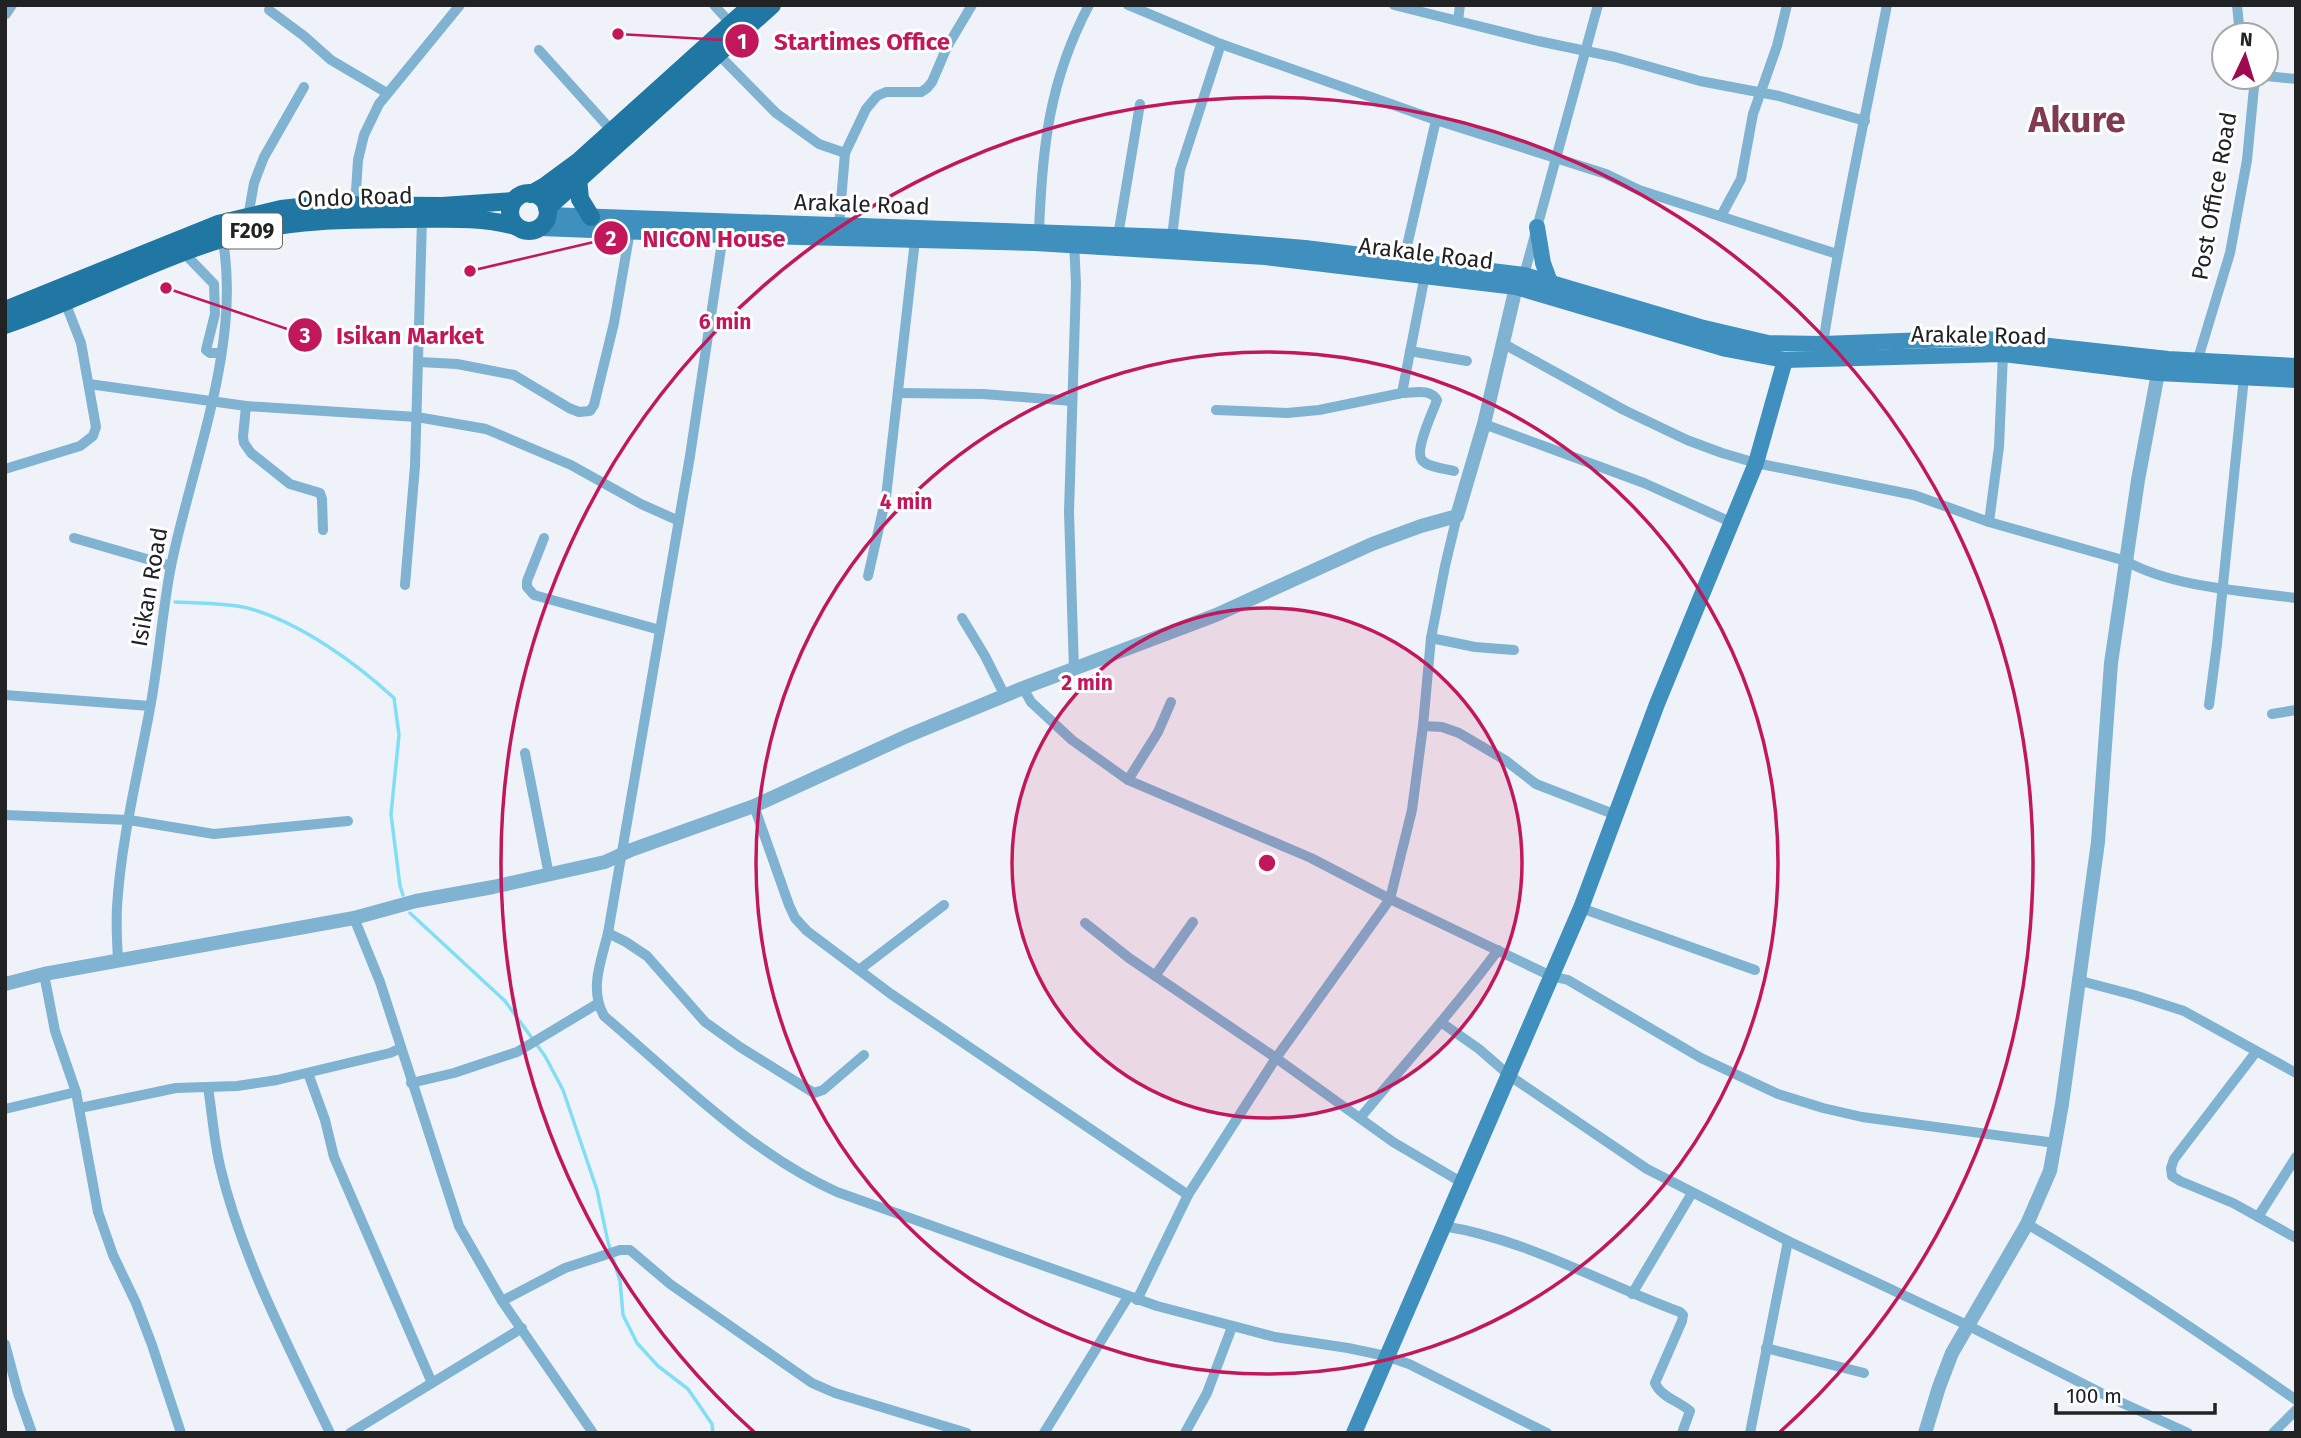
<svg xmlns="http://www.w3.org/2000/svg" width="2301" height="1438" font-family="'Fira Sans',sans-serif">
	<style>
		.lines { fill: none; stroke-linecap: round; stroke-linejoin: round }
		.stream { stroke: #82def5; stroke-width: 3.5 }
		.minor { stroke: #80b2d1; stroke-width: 10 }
		.tertiary { stroke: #80b2d1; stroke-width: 14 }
		.secondary { stroke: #3f90be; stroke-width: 16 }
		.primary { stroke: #2177a3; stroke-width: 18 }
		.ring { fill: none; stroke: #c2185b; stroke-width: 3.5 }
		.labels { text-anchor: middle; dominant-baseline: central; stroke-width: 6; stroke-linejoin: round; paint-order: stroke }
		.shield { fill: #fff; stroke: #636466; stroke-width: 2 }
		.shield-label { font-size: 21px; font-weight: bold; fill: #202224 }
		.street-label { font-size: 23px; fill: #202224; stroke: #fff }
		.town-label { font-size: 37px; font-weight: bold; fill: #813b51; stroke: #fff }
		.centre { fill: #c2185b; stroke: #fff; stroke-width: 3.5 }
		.ring-label { font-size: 21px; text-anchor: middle; font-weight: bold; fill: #c2185b; stroke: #fff; stroke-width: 6; stroke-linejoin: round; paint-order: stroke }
		.leader { fill: none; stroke: #c2185b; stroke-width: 2.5 }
		.callout-dot { fill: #c2185b; stroke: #fff; stroke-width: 2.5 }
		.mark-label { font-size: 21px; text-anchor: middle; font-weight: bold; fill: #fff }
		.callout-label { font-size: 24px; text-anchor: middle; font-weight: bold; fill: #c2185b; stroke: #fff; stroke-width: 6; stroke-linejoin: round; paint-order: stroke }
	</style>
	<rect width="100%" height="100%" fill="#eff3f9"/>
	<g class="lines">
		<g class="stream">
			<path d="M175,602c21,1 58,1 76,7 51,15 105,54 143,89l5,37 -8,79 9,72 3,9"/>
			<polyline points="410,913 505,1001 545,1056 563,1090 597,1190 608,1242 620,1281 623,1315 637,1343 658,1366 688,1389 712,1424 713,1433"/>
		</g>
		<g class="minor">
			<polyline points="714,5 733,26"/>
			<polyline points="1128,5 1221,44 1436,120"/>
			<polyline points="1394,5 1538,41 1615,57 1700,81 1779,96 1865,121"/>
			<polyline points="2237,5 2240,35"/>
			<polyline points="269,10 304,36 331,60 387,93"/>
			<polyline points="6,14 12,5"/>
			<polyline points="1458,21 1460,5"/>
			<polyline points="539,50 612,131"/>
			<polyline points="718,54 776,113 819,144 845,153"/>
			<polyline points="2266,76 2296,79"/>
			<polyline points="355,206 358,160 364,135 379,104 460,5"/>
			<polyline points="1721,216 1741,179 1753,114 1777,46 1787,5"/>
			<polyline points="248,217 254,183 264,157 304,87"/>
			<polyline points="839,226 845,153 866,109 877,96 886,92 921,92 927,88 932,82 947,47 972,5"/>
			<path d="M1039,232c3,-84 10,-151 50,-227"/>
			<path d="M723,235l-33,221 -82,477c-7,29 -19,56 -4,83 74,63 145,136 233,176l320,114 118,31 73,11 38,8 23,8 138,69"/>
			<polyline points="1118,236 1140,104"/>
			<polyline points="1172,237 1180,170 1221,44"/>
			<polyline points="1074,241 1076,284 1069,512 1074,670"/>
			<polyline points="184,253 214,284 215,314 206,350 210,353 221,353"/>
			<polyline points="1404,259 1436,120 1606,174 1639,190 1837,254"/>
			<polyline points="1524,275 1598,5"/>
			<path d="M1504,344l120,66 63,30 35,13 34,10 158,32 75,27 137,39c45,26 118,30 170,37"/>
			<path d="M1823,344c17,-113 42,-226 64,-339"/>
			<polyline points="1410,351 1467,361"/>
			<polyline points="419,362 457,364 514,375 569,408 579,412 590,411 594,405 614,323 630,231"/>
			<polyline points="2197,362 2230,253 2247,160 2255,77"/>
			<polyline points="89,384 246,406 417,417 486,429 571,465 641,504 679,521"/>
			<polyline points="898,393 983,394 1072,401"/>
			<path d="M1402,393c12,0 28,-5 35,7 -4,12 -23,50 -15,60 5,7 24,9 32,11"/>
			<polyline points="246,406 243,437 244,443 251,453 290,484 320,493 322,499 323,530"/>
			<polyline points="1216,410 1287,413 1319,410 1402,393 1425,275"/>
			<polyline points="1484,424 1644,483 1733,523"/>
			<polyline points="5,469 80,446 93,436 96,427 81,343 65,302"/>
			<polyline points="1989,522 1999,447 2003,354"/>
			<polyline points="74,538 171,566"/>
			<polyline points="544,538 527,581 527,587 534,595 660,630"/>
			<polyline points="868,576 886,497 915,240"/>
			<polyline points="405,585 415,466 422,219"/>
			<polyline points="962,618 985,656 1005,696"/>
			<polyline points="1431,638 1475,647 1514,650"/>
			<polyline points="1023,688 1031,702 1072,740 1128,780 1311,858 1390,899 1412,810 1423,726 1431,638 1445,566 1457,516"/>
			<polyline points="5,695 150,706"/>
			<polyline points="2209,705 2217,644 2244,377"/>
			<polyline points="2272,714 2296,710"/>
			<polyline points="1423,726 1442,727 1459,733 1505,760 1536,784 1616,815"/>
			<polyline points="525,753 549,875"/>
			<polyline points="1128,780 1158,732 1171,702"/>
			<polyline points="754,806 789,905 795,918 807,931 891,994 1188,1195"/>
			<polyline points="5,815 129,820 214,834 348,821"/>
			<polyline points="1581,908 1755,970"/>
			<polyline points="354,918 380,982 459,1226 502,1301 593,1433"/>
			<polyline points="1085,923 1129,958 1276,1058 1393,1142 1461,1182"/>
			<polyline points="608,933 626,942 647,956 705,1022 740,1047 814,1093 823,1090 864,1055"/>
			<path d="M118,960c-1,-17 -2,-35 -1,-53 4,-67 21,-133 33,-199 9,-47 12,-96 21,-142 21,-103 72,-224 51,-330"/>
			<polyline points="859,970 944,905"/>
			<polyline points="44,974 55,1031 76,1092 98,1212 113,1255 136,1303 152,1345 181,1433"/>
			<polyline points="1155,976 1193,922"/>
			<polyline points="2077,980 2134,995 2184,1011 2296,1073"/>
			<polyline points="1442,1023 1479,1049 1510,1076 1647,1169 1788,1241 1967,1325 2107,1396 2188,1433"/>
			<polyline points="2256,1052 2174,1159 2171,1168 2172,1176 2180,1181 2233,1203 2296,1238"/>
			<polyline points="308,1073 325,1120 334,1157 432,1383"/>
			<polyline points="411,1083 454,1073 517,1052 597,1004"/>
			<path d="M208,1087c4,26 6,53 12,79 22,93 69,181 110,267"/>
			<polyline points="80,1108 176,1088 237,1086 277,1080 390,1053 401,1048"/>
			<polyline points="5,1109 76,1092"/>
			<path d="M1360,1118c46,-56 95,-109 138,-168"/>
			<polyline points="2258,1217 2296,1157"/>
			<path d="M2027,1224c93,54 181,114 269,176"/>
			<path d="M1443,1226c83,13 158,57 237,86l3,3 -1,6 -27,62c6,14 24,18 35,28l-8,22"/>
			<polyline points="1632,1294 1692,1193"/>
			<polyline points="1137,1300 1188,1195 1276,1058 1390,899 1551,976 1568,980 1701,1058 1778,1094 1823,1108 1862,1117 2055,1143"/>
			<polyline points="502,1301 565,1268 620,1250 630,1250 670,1284 812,1383 835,1393 967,1433"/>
			<polyline points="5,1344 18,1393 32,1433"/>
			<polyline points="1766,1348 1864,1373"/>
			<polyline points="350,1433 522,1328"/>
			<polyline points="1044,1433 1128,1297"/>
			<polyline points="1185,1433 1207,1393 1232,1327"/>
			<polyline points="1750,1433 1788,1241"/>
			<polyline points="2273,1433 2296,1410"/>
		</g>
		<g class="tertiary">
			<polyline points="5,984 44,974 354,918 416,901 493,887 605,862 631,850 754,806 907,736 1023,688 1216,615 1372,544 1421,526 1457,516 1484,424 1516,287"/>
			<polyline points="1925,1433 1939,1387 1952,1353 2027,1224 2050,1171 2062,1104 2098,842 2111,663 2138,480 2158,373"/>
		</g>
		<g class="secondary">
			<polyline points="547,215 1172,237 1305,248 1524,275 1700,327 1768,343 1823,344 1978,338 2168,359 2296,366"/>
			<polyline points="1537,227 1543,263 1550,282"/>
			<polyline points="540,228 723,235 1035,243 1265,257 1516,287 1726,349 1785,360 2003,354 2158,373 2296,380"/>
			<polyline points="1354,1433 1581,908 1657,704 1756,463 1785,360"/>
		</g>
		<g class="primary">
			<polyline points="578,179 580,199 591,217"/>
			<circle cx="529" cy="212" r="19"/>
			<polyline points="531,194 545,186 579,161 752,5"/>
			<polyline points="547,208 772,5"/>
			<polyline points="5,310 218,224 281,209 318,205 442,206 513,201"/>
			<path d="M5,325c86,-29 166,-77 255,-96 47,-10 95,-9 144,-10 36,0 76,-3 111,7"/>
		</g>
	</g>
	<circle cx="1267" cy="863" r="255" fill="#c2185b" fill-opacity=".12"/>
	<g class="ring">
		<circle cx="1267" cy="863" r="255"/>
		<circle cx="1267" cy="863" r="511"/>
		<path d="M754 1432A766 766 0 1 1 1780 1432"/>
	</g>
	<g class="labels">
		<rect class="shield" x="222" y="213.5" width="60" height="35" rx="5"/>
		<g class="shield-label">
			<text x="252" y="231">F209</text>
		</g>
		<g class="street-label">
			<text transform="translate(2214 196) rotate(-80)">Post Office Road</text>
			<text transform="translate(355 197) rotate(-2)">Ondo Road</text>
			<text transform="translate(862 204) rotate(2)">Arakale Road</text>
			<text transform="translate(1426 253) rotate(7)">Arakale Road</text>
			<text transform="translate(1979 335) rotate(1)">Arakale Road</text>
			<text transform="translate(149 587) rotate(-80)">Isikan Road</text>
		</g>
		<g class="town-label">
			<text x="2077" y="119">Akure</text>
		</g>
	</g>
	<circle cx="1267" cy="863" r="10" class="centre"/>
	<g class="ring-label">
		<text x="725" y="329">6 min</text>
		<text x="906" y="509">4 min</text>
		<text x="1087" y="690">2 min</text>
	</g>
	<path class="leader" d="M618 34L742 41M470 271L611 238M166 288L305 335"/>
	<g class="callout-dot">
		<circle cx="618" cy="34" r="7"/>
		<circle cx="470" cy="271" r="7"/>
		<circle cx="166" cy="288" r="7"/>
		<circle cx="742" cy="41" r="18"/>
		<circle cx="611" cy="238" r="18"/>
		<circle cx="305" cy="335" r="18"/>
	</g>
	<g class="mark-label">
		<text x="742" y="49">1</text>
		<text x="611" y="246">2</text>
		<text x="305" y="343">3</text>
	</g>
	<g class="callout-label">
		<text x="862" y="50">Startimes Office</text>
		<text x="714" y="247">NICON House</text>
		<text x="410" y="344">Isikan Market</text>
	</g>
	<rect width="2301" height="1438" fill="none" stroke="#202224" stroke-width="14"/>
	<g transform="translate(2245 56) rotate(4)"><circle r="33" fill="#ffffff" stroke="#a6a7a7" stroke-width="2"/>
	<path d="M0-5L12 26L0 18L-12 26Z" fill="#9f094f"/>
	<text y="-10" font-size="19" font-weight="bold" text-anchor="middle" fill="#202224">N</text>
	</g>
	<path d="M2056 1403v10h159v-10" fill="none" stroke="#202224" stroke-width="3.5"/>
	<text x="2066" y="1403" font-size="21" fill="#202224" stroke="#ffffff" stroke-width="5" paint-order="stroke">100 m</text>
</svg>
